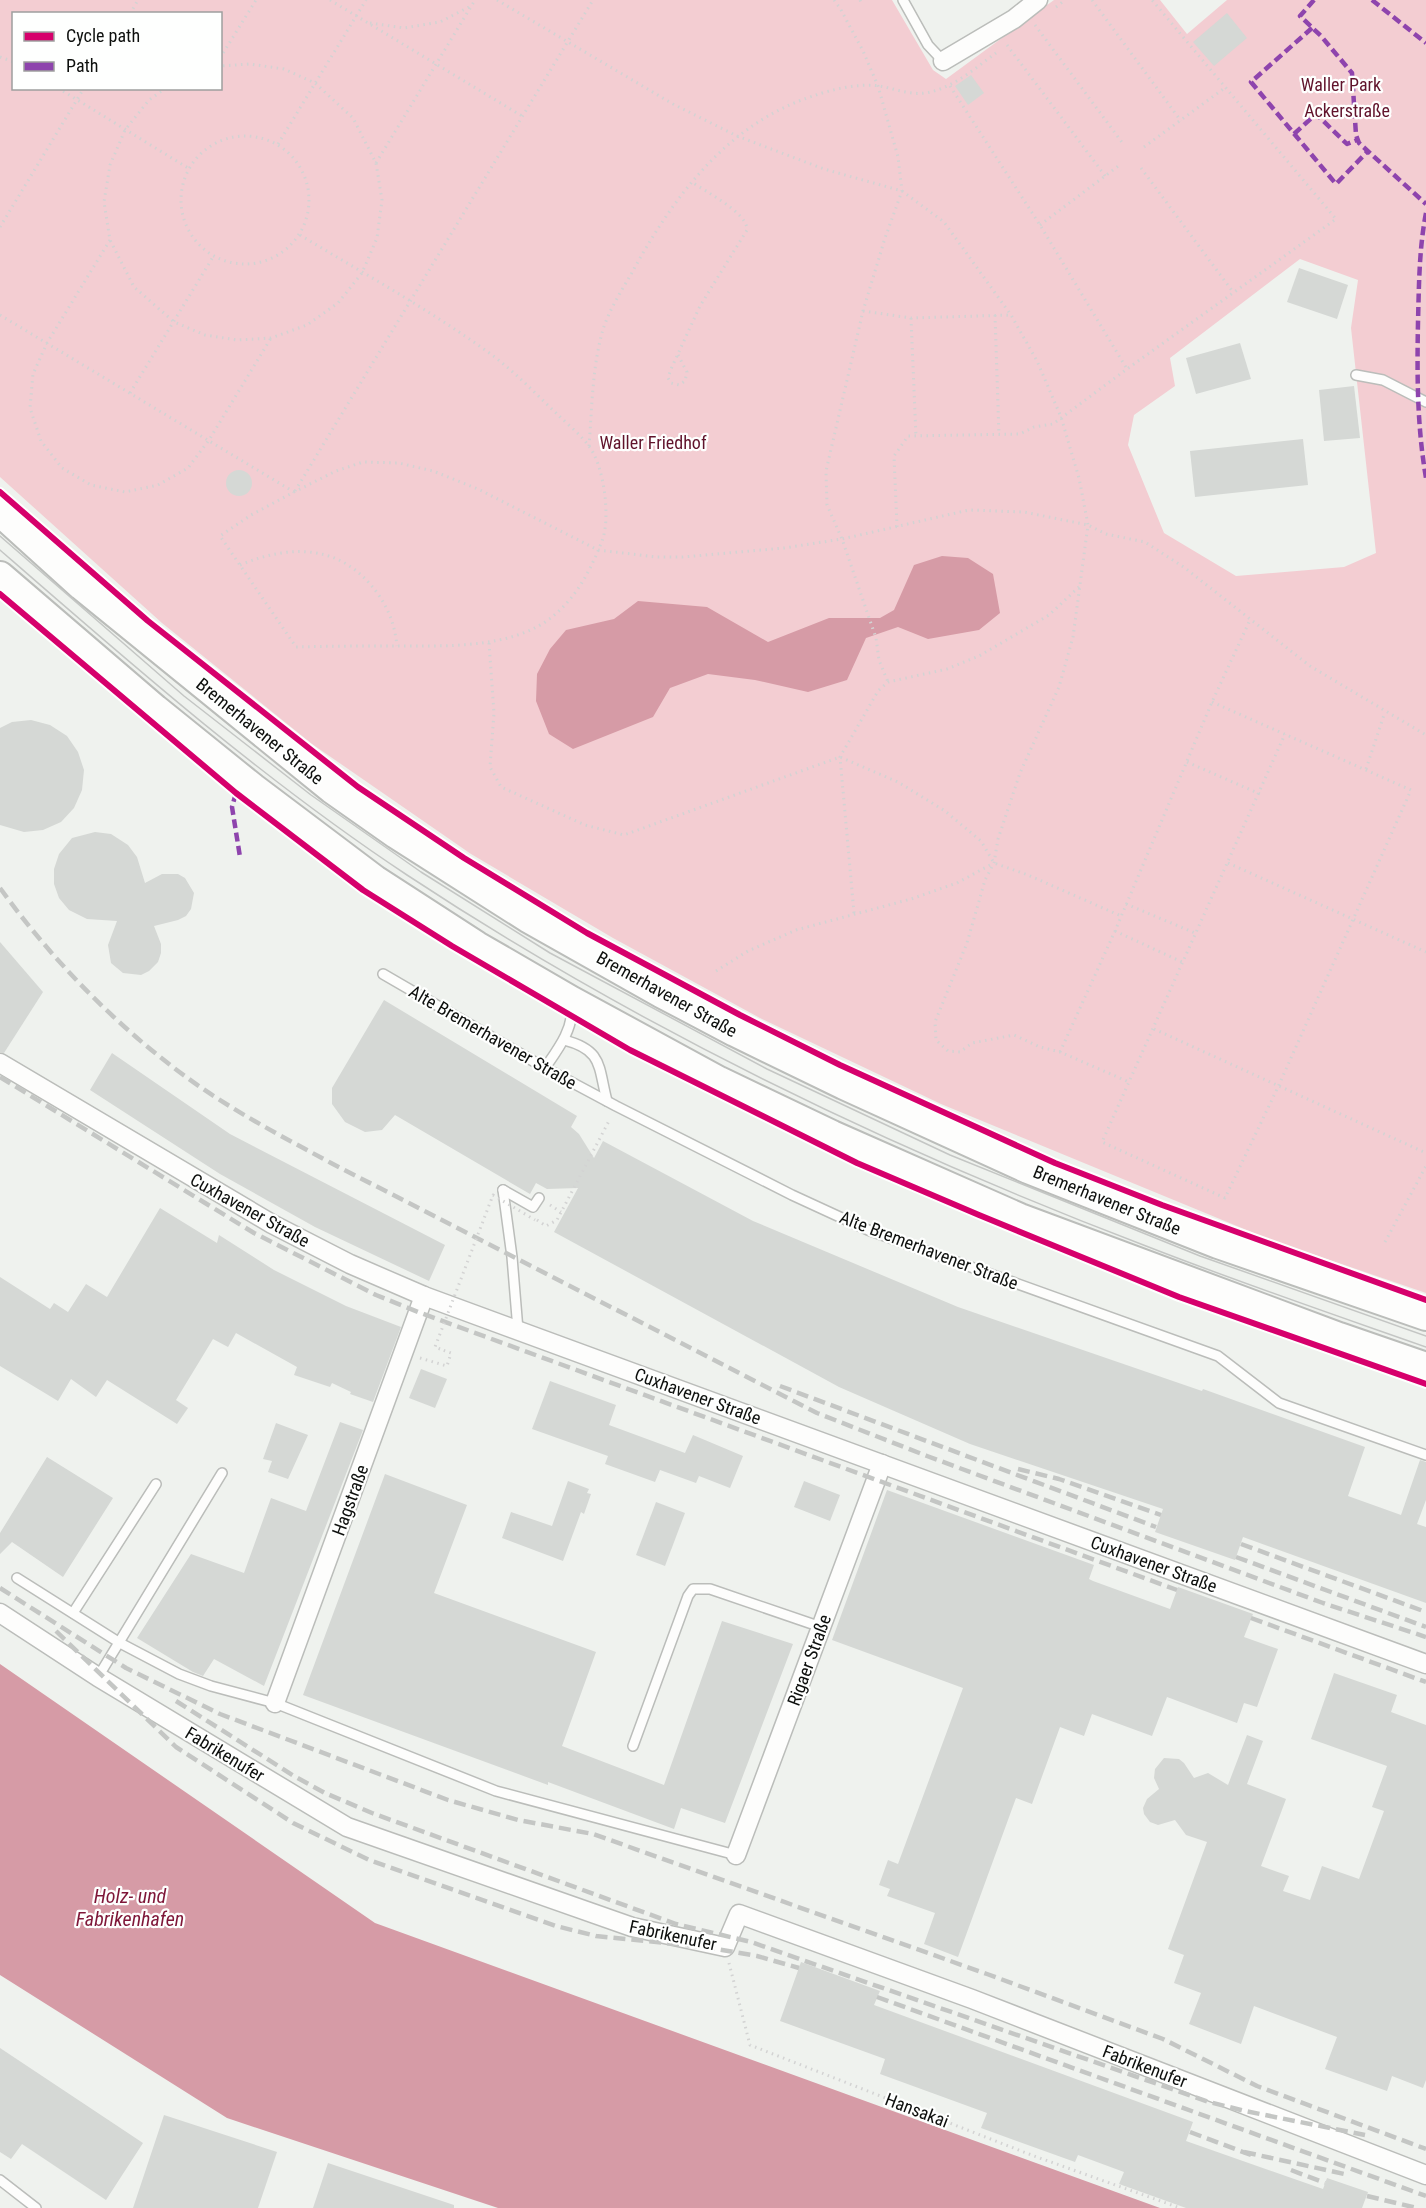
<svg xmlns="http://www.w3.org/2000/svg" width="1426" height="2208" font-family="'Roboto Condensed',sans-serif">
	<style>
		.green { fill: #f3cdd2; fill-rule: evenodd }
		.water { fill: #d69ba6 }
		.building { fill: #d5d8d5 }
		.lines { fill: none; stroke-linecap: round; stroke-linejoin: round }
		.service-casing { stroke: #bbbdba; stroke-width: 12 }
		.minor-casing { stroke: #bbbdba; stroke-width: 21 }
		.primary-casing { stroke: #bbbdba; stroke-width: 32 }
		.path { stroke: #d3d3d3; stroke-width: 3; stroke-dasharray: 1.5 4.5; stroke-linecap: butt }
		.service { stroke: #fdfdfc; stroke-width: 9 }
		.minor { stroke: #fdfdfc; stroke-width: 18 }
		.primary { stroke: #fdfdfc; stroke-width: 28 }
		.tram { stroke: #c4c6c4; stroke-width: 1.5 }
		.rail { stroke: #c4c6c4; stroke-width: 4.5; stroke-dasharray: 12 6; stroke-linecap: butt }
		.path-bridge { stroke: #d3d3d3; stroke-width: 3; stroke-dasharray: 1.5 4.5; stroke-linecap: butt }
		.quiet { stroke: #8e44ad; stroke-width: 4.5; stroke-dasharray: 9 4.5; stroke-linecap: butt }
		.cycleway-casing { stroke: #fefffe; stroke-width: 10 }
		.cycleway { stroke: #d6006c; stroke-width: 6 }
		.labels { text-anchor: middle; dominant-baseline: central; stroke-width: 4.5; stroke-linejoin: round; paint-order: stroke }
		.park-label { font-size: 18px; fill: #60132b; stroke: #fefffe }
		.street-label { font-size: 18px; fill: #0d0f0d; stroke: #fefffe }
		.water-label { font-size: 20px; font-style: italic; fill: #7e1638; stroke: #fefffe }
	</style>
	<rect width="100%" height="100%" fill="#eff2ee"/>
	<path class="green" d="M0,0h892l41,70 13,9 108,-79h106l27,34 40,-34h199v1293l-160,-55 -325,-134 -181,-86 -147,-80 -142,-84 -159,-110 -150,-121 -162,-146zM14,14h206v74h-206zM1300,259l58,21 -7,48 25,225 -32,14 -108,9 -72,-43 -36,-88 6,-30 41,-29 -5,-28z"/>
	<g class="water">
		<polygon points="942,556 968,558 993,574 1000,613 979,630 928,639 898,627 866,638 847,680 808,692 755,680 708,674 670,688 653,717 573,749 549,734 536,701 537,674 550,649 566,630 614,619 638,601 707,607 768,642 829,618 880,618 894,610 914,565"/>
		<polygon points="0,1664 375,1923 1160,2208 498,2208 227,2118 0,1975"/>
	</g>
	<g class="building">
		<polygon points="1227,13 1247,38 1214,66 1193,42"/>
		<polygon points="971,75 984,93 968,105 955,86"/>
		<polygon points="1299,268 1348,285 1337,319 1287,302"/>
		<polygon points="1240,343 1251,379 1196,394 1186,358"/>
		<polygon points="1354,386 1360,438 1324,441 1319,390"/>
		<polygon points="1303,439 1308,485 1195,497 1190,451"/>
		<circle cx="239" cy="483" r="13"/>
		<polygon points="31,720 50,725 67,736 78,752 84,770 82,790 74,808 61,822 43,830 24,832 0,825 0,728 12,722"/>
		<polygon points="95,832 111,834 128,845 137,857 145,883 162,874 178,874 185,878 194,893 191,909 186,916 178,920 154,926 161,944 161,953 158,962 149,971 141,975 123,973 111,963 108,945 117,921 87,919 69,910 59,898 54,884 54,869 59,854 72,838"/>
		<polygon points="0,942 43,992 4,1053 0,1052"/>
		<polygon points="384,1000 577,1116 571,1127 579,1134 594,1158 603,1141 753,1221 958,1307 1202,1391 1203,1389 1365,1447 1348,1496 1401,1515 1420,1460 1426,1462 1426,1500 1417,1524 1426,1527 1426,1603 1243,1537 1235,1560 1155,1532 1163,1509 970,1444 839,1387 554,1232 578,1188 547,1189 536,1183 530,1194 395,1115 382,1130 365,1132 345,1122 332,1104 332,1088"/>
		<polygon points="112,1053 230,1134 445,1245 429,1281 315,1227 220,1174 90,1090"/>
		<polygon points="160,1208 217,1243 219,1235 274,1270 346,1306 401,1327 373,1402 350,1394 351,1392 332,1383 330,1387 294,1375 297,1367 236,1333 228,1347 213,1339 176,1400 188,1408 177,1424 107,1380 96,1397 71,1379 58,1401 0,1366 0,1277 50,1309 54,1303 68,1312 86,1284 107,1297"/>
		<polygon points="421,1369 447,1379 435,1408 409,1398"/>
		<polygon points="550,1381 616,1405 609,1425 685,1453 693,1435 743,1456 730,1488 699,1476 696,1483 660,1470 655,1482 605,1464 608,1456 532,1429"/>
		<polygon points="340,1422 363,1430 264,1686 214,1659 203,1676 193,1672 137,1638 191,1554 244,1573 271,1498 306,1511"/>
		<polygon points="276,1423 308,1435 288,1479 268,1472 272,1461 263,1459"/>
		<polygon points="47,1457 113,1498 63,1577 12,1542 0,1554 0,1533"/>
		<polygon points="385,1474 467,1505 434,1593 596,1652 562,1746 664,1785 722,1621 793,1644 725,1823 681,1808 674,1829 548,1782 548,1785 303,1695"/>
		<polygon points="568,1481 589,1489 587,1493 591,1494 584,1514 581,1512 563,1561 502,1538 511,1512 552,1526"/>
		<polygon points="804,1481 840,1495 830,1521 794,1507"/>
		<polygon points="887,1490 1094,1565 1089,1579 1093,1581 1170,1609 1178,1587 1253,1614 1244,1637 1278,1649 1257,1707 1244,1703 1237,1723 1167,1697 1152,1736 1092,1714 1084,1736 1060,1727 1032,1804 1016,1798 958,1957 924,1944 935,1913 887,1896 890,1889 879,1885 888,1860 898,1864 963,1688 832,1640"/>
		<polygon points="656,1502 685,1513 665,1566 636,1555"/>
		<polygon points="1334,1673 1397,1695 1391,1712 1426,1725 1426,2080 1423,2088 1392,2076 1387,2091 1325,2069 1337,2037 1254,2006 1241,2044 1189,2024 1201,1993 1174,1983 1184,1955 1168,1949 1207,1842 1186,1835 1175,1820 1158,1825 1150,1822 1144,1814 1143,1808 1147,1799 1159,1789 1154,1778 1155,1769 1164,1758 1179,1759 1184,1763 1194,1778 1208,1773 1228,1785 1247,1735 1263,1741 1247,1784 1286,1799 1261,1866 1289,1876 1283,1891 1310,1900 1322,1866 1359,1879 1384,1811 1372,1807 1387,1766 1311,1739"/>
		<polygon points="801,1962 880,1991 874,2005 1193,2122 1186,2141 1323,2189 1327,2178 1368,2192 1362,2208 1186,2208 1119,2184 1124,2172 1078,2155 1075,2162 981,2128 987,2113 880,2074 885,2059 780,2021"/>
		<polygon points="0,2048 143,2143 106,2200 22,2144 11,2159 0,2152"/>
		<polygon points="164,2115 277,2152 258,2208 133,2208"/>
		<polygon points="328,2163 454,2205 454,2208 313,2208"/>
	</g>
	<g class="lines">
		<defs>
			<g id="service">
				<polyline points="903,0 928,45 943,61"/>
				<polyline points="1356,375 1383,380 1426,402"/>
				<polyline points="383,974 545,1068 616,1106 792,1195 868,1230 1218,1356 1279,1403 1426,1455"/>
				<path d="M564,1040c39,10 34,26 43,61"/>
				<path d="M545,1068c13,-19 28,-38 27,-62"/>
				<polyline points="503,1190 512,1257 518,1330"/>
				<polyline points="503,1190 533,1207 539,1198"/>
				<polyline points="17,1578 120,1643 179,1674 211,1686 275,1703 496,1791 736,1855"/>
				<polyline points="73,1613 156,1484"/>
				<polyline points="98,1677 222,1473"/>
				<polyline points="633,1746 688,1596 693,1589 710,1589 821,1627"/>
				<polyline points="0,2180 36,2208"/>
			</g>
			<g id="minor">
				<polyline points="943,61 1014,19 1038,0"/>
				<polyline points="0,1063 272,1224 350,1264 424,1296 1426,1664"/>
				<polyline points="0,1613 98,1677 347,1827 632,1927 725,1947 739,1914 972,1999 1426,2175"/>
				<polyline points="275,1703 424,1296"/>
				<polyline points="736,1855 882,1464"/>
			</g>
			<g id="primary">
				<polyline points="0,512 82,586 332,789 396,834 528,918 661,993 735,1032 844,1085 1028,1169 1218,1244 1426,1316"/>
				<polyline points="0,576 155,709 253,788 375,880 477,946 572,1001 719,1081 832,1135 1020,1218 1339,1337 1426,1367"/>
			</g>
		</defs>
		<use href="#service" class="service-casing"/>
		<use href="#minor" class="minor-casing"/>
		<use href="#primary" class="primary-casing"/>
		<g class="path">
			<polyline points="330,0 522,116"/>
			<polyline points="497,0 673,104 737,136 824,169 902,191 944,222 1011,315 1037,361 1061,417 1079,478 1088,525 1073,637 1059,687 1020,773 998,839 994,863 985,880 967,943 935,1022 936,1040 948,1051 960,1052 972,1043 1014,1035 1040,1047 1060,1052 1129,1082"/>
			<polyline points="834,0 840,8 863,51 878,86 898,157 902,191 885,238 863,311 826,471 827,505 842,539 876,638 879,660 888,682"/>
			<polyline points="860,0 861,2"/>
			<polyline points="1092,0 1181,121"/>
			<polyline points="1056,7 1065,0"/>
			<polyline points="130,14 138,0"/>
			<polyline points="370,23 404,28 440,22 469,7"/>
			<polyline points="1035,25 1124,145"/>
			<polyline points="1007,45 1106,177"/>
			<polyline points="0,57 14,62"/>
			<polyline points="220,58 256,0"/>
			<polyline points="950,86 1040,225 1127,369"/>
			<polyline points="58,88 188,168"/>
			<polyline points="166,88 149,100 125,130 110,165 104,202 110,240 134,287 174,322 205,335 237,340 271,338 307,325 338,303 362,273 377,238 382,200 376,163 353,118 315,83 284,69 250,64 220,66"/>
			<circle cx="245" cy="200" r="64"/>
			<polyline points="278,144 366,0"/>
			<polyline points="1144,147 1226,87"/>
			<polyline points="376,163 475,0"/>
			<polyline points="1141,168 1233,292"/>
			<polyline points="1040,225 1121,164"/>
			<polyline points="0,227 84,88"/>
			<path d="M300,235c63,38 128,74 188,117 25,18 46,40 68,61 10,10 23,20 32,32 16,19 23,73 14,96 -11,28 -25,56 -49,75 -39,33 -108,30 -157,30 -33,0 -67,0 -100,1l-76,-111 31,-21 43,-23 42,-21 27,-9 36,1 34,8 45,18 120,61 58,7h27l101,-9 58,-9 127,-29 55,2 64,13 18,9 39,8 40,26 125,98 116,69"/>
			<polyline points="110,240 47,343 33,374 30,408 41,441 62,468 91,485 125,492 158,485 188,468 209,440 271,338"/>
			<polyline points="863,311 911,318 1011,315"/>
			<polyline points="0,315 294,492"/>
			<polyline points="995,315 999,435"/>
			<polyline points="911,318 916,437"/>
			<path d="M678,355l9,17 -2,9 -6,4 -8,-2 -3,-5 3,-9 29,-63 47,-76c1,-17 -41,-38 -55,-48"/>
			<polyline points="130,393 213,257"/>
			<path d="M589,446c3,-37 3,-76 13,-113 5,-19 18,-40 28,-57 42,-77 96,-152 183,-180 20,-7 46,-13 67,-10 15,3 30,9 45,7 27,-4 49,-24 71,-40"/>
			<polyline points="295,491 593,0"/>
			<polyline points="897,527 894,456 908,436 1020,434 1034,427 1053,424 1127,369 1336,219 1152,0"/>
			<path d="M240,565c53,-22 103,-20 138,29 11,16 17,32 19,52"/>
			<polyline points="489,643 494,713 490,767 501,787 585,825 624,835 840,757 898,782 945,811 981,841 994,863 1028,875 1121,916"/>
			<polyline points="1212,702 1411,790 1278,1087 1225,1198 1102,1142 1285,734"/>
			<polyline points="1187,762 1260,794"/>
			<polyline points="1366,769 1385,712"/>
			<polyline points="1228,863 1426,952"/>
			<polyline points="1126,904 1195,933"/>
			<polyline points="854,913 840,757 878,691 888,682 947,669 979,656 1049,615 1080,586"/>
			<polyline points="1115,931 1182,962"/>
			<polyline points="716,971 748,951 796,930 911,899 957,883 992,864"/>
			<polyline points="1154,1029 1426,1153"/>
			<polyline points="1060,1052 1115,931 1212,702 1250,620"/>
			<polyline points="550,1205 561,1212"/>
			<polyline points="537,1220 546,1226 557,1220 610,1119"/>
			<polyline points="1385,1242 1426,1166"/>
			<polyline points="420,1358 447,1366 451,1353 440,1349"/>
			<polyline points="729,1963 750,2045 1034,2156 1180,2208"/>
		</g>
		<use href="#service" class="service"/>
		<use href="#minor" class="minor"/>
		<use href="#primary" class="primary"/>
		<g class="tram">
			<polyline points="0,536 184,696 311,795 421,872 550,953 767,1069 950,1155 1200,1256 1426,1336"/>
			<path d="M0,550c131,114 262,229 407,325 230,152 482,273 739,371 92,36 186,68 280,101"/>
		</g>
		<g class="rail">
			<path d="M0,888c52,72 117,139 189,191 44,32 94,58 142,84l486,250 110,43 396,147 103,34"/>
			<polyline points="0,1077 254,1233 376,1295 418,1312 1177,1590"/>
			<polyline points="780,1386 1156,1527"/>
			<polyline points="1018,1469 1059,1479 1161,1515"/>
			<polyline points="1241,1544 1426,1612"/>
			<polyline points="1236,1557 1426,1627"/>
			<polyline points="0,1588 126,1668 220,1714 448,1800 518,1820 593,1834 987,1974 1163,2039 1257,2086 1426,2149"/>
			<polyline points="1251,1618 1426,1682"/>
			<polyline points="56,1631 176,1747 293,1823 369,1860 556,1926 596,1936 705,1947 757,1956 799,1968"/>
			<polyline points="176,1701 294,1776 325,1793 372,1813 676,1924 751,1942 1209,2102 1245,2111 1365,2135"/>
			<polyline points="877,1997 1426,2196"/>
			<polyline points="1190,2132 1251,2155"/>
			<polyline points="1244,2152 1349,2175"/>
			<polyline points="1291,2170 1325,2183"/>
			<polyline points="1367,2196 1417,2208"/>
		</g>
		<polyline class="path-bridge" points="440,1349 435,1347 493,1195 535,1220"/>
		<g class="quiet">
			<polyline points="1314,0 1300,16 1321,36 1352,73 1356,135 1359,143 1426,204"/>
			<polyline points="1372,0 1426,43"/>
			<polyline points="1312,28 1251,82 1336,184 1368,151"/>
			<polyline points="1294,134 1316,114 1347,144 1357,140"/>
			<path d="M1426,213c-7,36 -7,72 -8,109 -1,53 -1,104 8,156"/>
			<polyline points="236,793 232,807 240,857"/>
		</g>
		<defs>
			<g id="cycleway">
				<polyline points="0,492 148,621 358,787 464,858 587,933 740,1015 840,1065 1055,1163 1162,1205 1426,1300"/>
				<polyline points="0,594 236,793 363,890 452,946 630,1050 857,1163 979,1215 1179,1297 1426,1384"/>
			</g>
		</defs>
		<use href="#cycleway" class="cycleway-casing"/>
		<use href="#cycleway" class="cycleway"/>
	</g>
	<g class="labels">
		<g class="park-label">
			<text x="1341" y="84">Waller Park</text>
			<text x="1347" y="110">Ackerstraße</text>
			<text x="653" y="442">Waller Friedhof</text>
		</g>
		<g class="street-label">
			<text transform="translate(260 731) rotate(39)">Bremerhavener Straße</text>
			<text transform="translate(667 994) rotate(29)">Bremerhavener Straße</text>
			<text transform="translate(493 1037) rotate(30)">Alte Bremerhavener Straße</text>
			<text transform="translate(1107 1200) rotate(22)">Bremerhavener Straße</text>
			<text transform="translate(250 1210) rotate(29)">Cuxhavener Straße</text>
			<text transform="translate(929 1250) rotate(21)">Alte Bremerhavener Straße</text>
			<text transform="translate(698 1396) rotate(20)">Cuxhavener Straße</text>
			<text transform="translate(350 1500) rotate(-70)">Hagstraße</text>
			<text transform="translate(1154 1564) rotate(20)">Cuxhavener Straße</text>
			<text transform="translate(809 1660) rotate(-70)">Rigaer Straße</text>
			<text transform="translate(225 1754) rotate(31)">Fabrikenufer</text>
			<text transform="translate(673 1935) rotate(12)">Fabrikenufer</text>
			<text transform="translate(1145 2066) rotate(21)">Fabrikenufer</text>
			<text transform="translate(917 2110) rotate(21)">Hansakai</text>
		</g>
		<g class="water-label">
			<text x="130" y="1896">Holz- und<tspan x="130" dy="23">Fabrikenhafen</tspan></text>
		</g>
	</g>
	<rect x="12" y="12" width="210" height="78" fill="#fefffe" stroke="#9e9f9e" stroke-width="1.5"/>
	<rect x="24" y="32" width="30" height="9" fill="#d6006c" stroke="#9e9f9e" stroke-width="1.5"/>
	<text x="66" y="42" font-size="18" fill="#0d0f0d">Cycle path</text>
	<rect x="24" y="62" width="30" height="9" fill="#8e44ad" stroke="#9e9f9e" stroke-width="1.5"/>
	<text x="66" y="72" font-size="18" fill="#0d0f0d">Path</text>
</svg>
